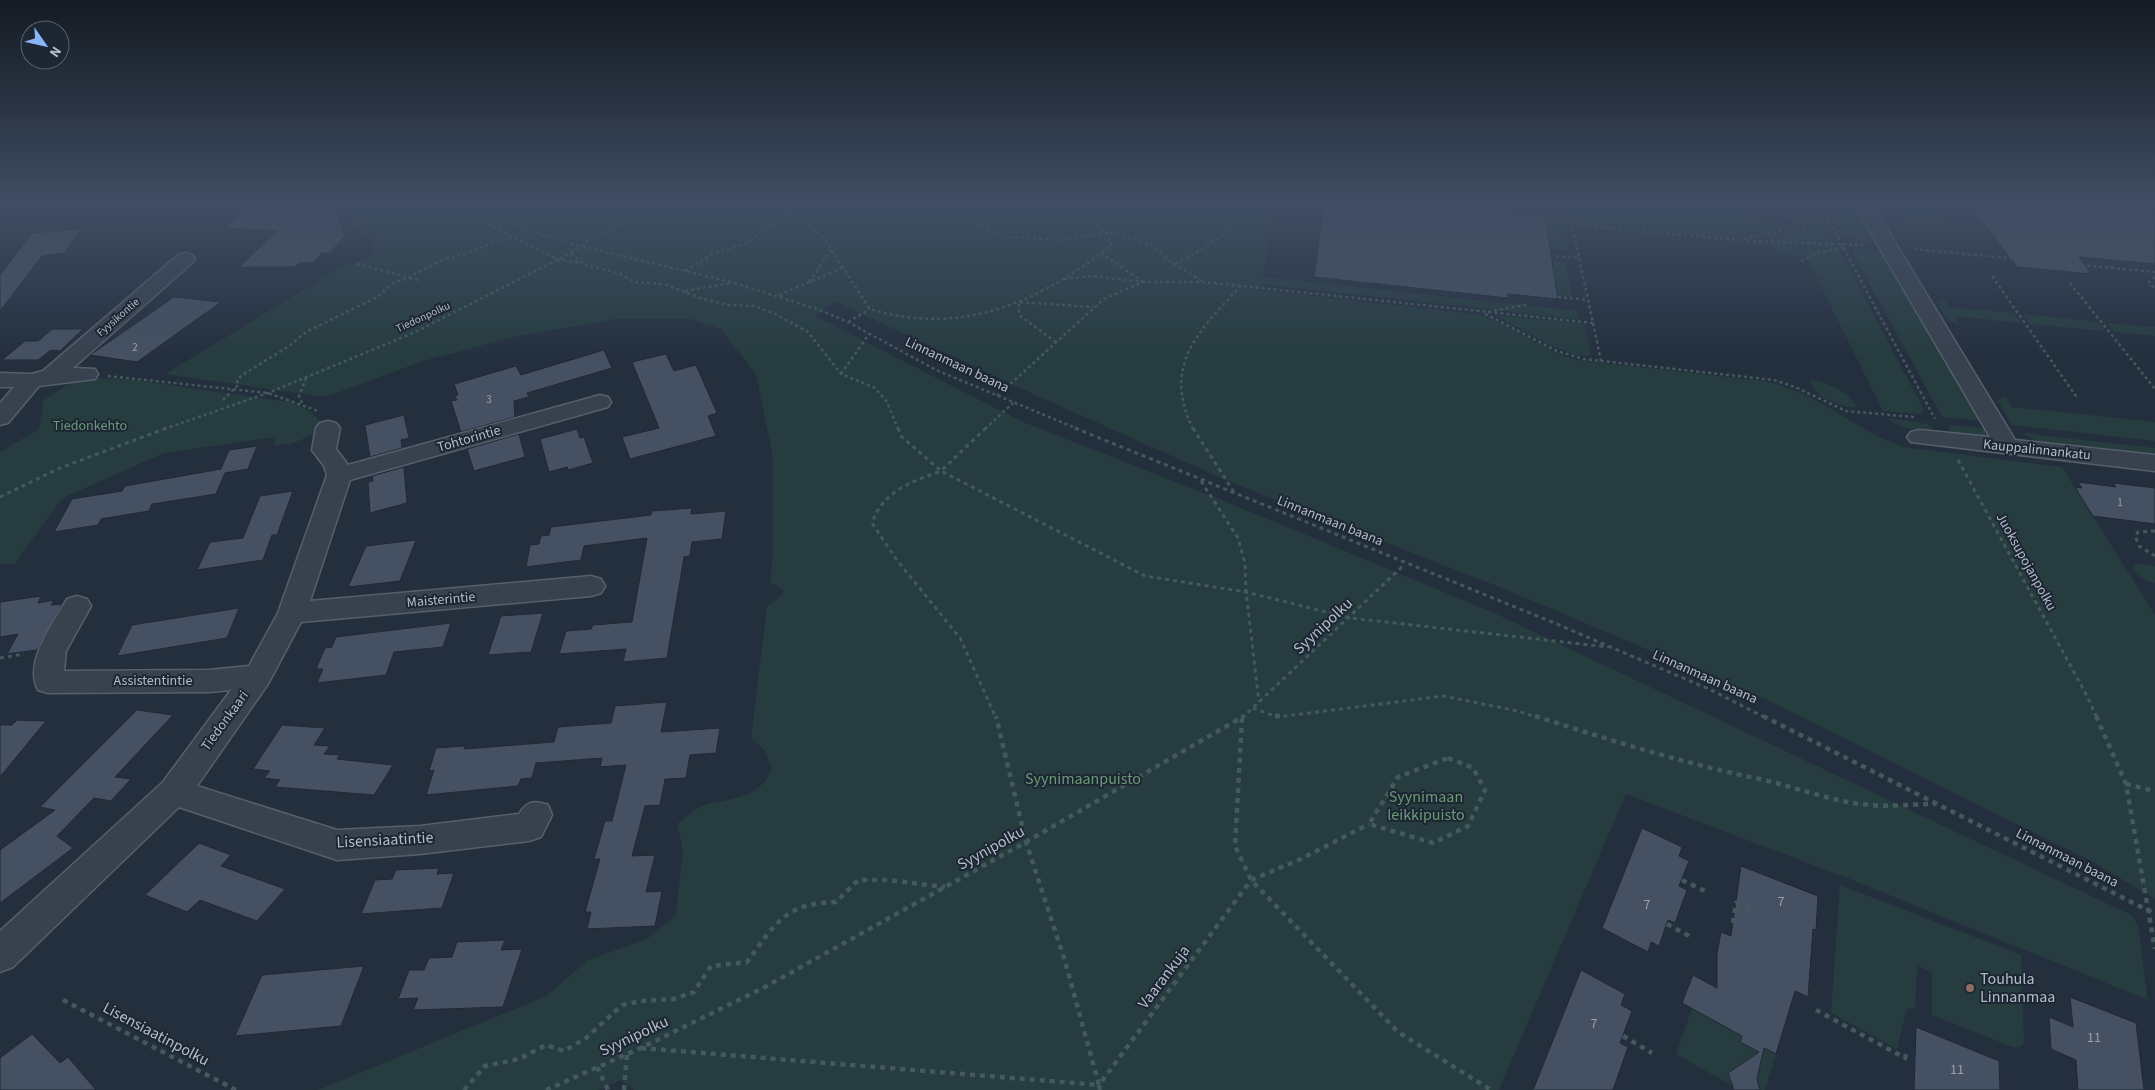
<svg xmlns="http://www.w3.org/2000/svg" width="2155" height="1090" font-family="'Source Sans 3',sans-serif">
	<style>
		.green { fill: #263c3f }
		.building { fill: #455162; stroke: #1f2835 }
		.lines { fill: none; stroke-linecap: round; stroke-linejoin: round }
		.minor-casing { stroke: #565f6c; stroke-width: 3 }
		.path-far2 { stroke: #44595c; stroke-width: 2.5; stroke-dasharray: 3 3; stroke-linecap: butt }
		.path-far1 { stroke: #44595c; stroke-width: 3; stroke-dasharray: 4 4; stroke-linecap: butt }
		.path { stroke: #44595c; stroke-width: 4.5; stroke-dasharray: 5 5; stroke-linecap: butt }
		.minor { fill: #38414e; fill-rule: evenodd }
		.education-dot { fill: #8d6e63; stroke: #1d2633; stroke-width: 2 }
		.labels { text-anchor: middle; dominant-baseline: central; stroke-width: 4; stroke-linejoin: round; paint-order: stroke }
		.far-street-label { font-size: 11px; fill: #b4bcc9; stroke: #1d2633 }
		.number-label { font-size: 11px; fill: #98a1af }
		.street-label { font-size: 14px; fill: #b4bcc9; stroke: #1d2633 }
		.park-label { font-size: 14px; fill: #6b9a76; stroke: #1d2633 }
		.near-number-label { font-size: 14px; fill: #98a1af }
		.near-street-label { font-size: 16px; fill: #b4bcc9; stroke: #1d2633 }
		.near-park-label { font-size: 16px; fill: #6b9a76; stroke: #1d2633 }
		.near-poi-label { font-size: 16px; fill: #b4bcc9; stroke: #1d2633; text-anchor: start }
	</style>
	<rect width="100%" height="100%" fill="#242f3e"/>
	<g class="green">
		<polygon points="0,206 127,206 0,214"/>
		<path d="M348,206h952l-8,2 -18,-1 -11,70 315,34 1,8 -317,-35 -1,6 215,24c36,11 65,37 102,46l186,21c53,10 90,49 140,66l158,20 93,148v284l-62,-37 -324,-161 -267,-113 -274,-107 -184,-82 -210,-98 -19,15 208,106 201,79 268,111 639,303 7,11 10,74 -298,-121 -224,-85 -127,296h-865l-13,-10 -23,10h-280l228,-94 42,-36 59,-21 29,-24 7,-65 -6,-26c7,-5 16,-14 25,-18 28,-9 56,-5 70,-37l-7,-18 -14,-13 16,-132 16,-11v-6l-13,-6 3,-25v-101l-17,-82 -35,-46 -31,-10h-75l-101,18 -91,24 -97,36 -161,-23 175,-106 26,-8 8,-6 -2,-14 -17,-15z"/>
		<polygon points="1551,206 1743,206 1773,230 1726,237 1578,224 1576,218"/>
		<path d="M1826,206h32l22,37c-40,-4 -34,-3 -54,-37z"/>
		<polygon points="1882,206 1932,206 1945,225 1908,222"/>
		<polygon points="1545,218 1563,219 1568,251 1550,249"/>
		<polygon points="1821,225 1827,227 1924,410 1921,414 1883,411 1806,256 1776,254 1770,236"/>
		<polygon points="1856,248 1885,251 1985,421 1942,417 1852,251"/>
		<polygon points="1552,261 1566,263 1572,297 1557,295"/>
		<path d="M1940,299h4l5,8 65,6 7,10 -66,-7 4,8c-13,-2 -16,-12 -22,-22z"/>
		<polygon points="2023,314 2098,322 2106,331 2029,324"/>
		<path d="M1504,316l80,8 7,31c-14,9 -77,-30 -92,-38z"/>
		<polygon points="2107,323 2155,327 2155,336 2114,332"/>
		<path d="M88,377l46,3 156,22c14,5 25,10 32,23l-1,6 -30,13 -17,1 2,-8 -112,16 -97,43 -6,4 -47,64h-14v-112l39,-23 5,-29 34,-22z"/>
		<path d="M1810,380c17,2 39,11 47,28 -19,-2 -41,-9 -47,-28z"/>
		<polygon points="2006,397 2012,407 2155,422 2155,441 2012,425 1998,401 2001,398"/>
		<path d="M1887,418l41,6 7,8c-18,-1 -33,-3 -48,-14z"/>
		<polygon points="1952,425 1989,429 1991,435 1986,437 1952,434 1948,426"/>
		<polygon points="2022,433 2155,448 2155,457 2040,443"/>
		<path d="M2137,563l18,3v17c-10,-2 -19,-6 -22,-16z"/>
		<polygon points="1840,885 2021,955 2024,1044 2020,1047 2013,1047 1932,1015 1932,972 1917,966 1915,1008 1907,1009 1897,1049 1831,1013"/>
		<polygon points="1692,1008 1742,1036 1741,1042 1762,1054 1764,1048 1776,1054 1765,1090 1740,1090 1676,1054"/>
	</g>
	<g class="building">
		<polygon points="314,206 334,206 345,236 330,253 322,253 312,263 299,263 295,267 239,267 277,231 224,228 246,209 298,210"/>
		<polygon points="1324,206 1462,206 1545,216 1558,299 1508,294 1508,298 1314,277"/>
		<polygon points="1971,206 2155,206 2155,264 2079,257 2091,274 2017,267"/>
		<polygon points="81,229 65,253 42,256 0,311 0,275 32,233"/>
		<polygon points="174,297 221,302 137,362 90,355"/>
		<polygon points="52,329 83,329 60,351 51,350 38,360 2,360 25,341 38,341"/>
		<polygon points="604,350 612,368 527,393 529,397 514,401 515,417 461,432 451,401 457,400 455,396 458,395 454,384 516,366 521,375"/>
		<polygon points="666,354 674,371 696,365 717,413 708,416 716,436 630,459 622,437 659,428 632,362"/>
		<polygon points="404,415 409,438 401,440 402,448 370,457 365,425"/>
		<polygon points="577,429 580,438 584,437 593,463 568,470 567,467 549,472 540,439"/>
		<polygon points="519,434 525,457 474,471 467,449"/>
		<polygon points="257,446 248,469 225,473 216,494 152,504 149,511 101,519 98,525 54,532 72,499 122,491 125,486 221,469 229,450"/>
		<polygon points="404,467 407,503 370,513 368,482 373,481 372,476"/>
		<polygon points="2078,482 2116,487 2113,483 2155,488 2155,524 2093,516 2075,487 2082,488"/>
		<polygon points="293,491 277,535 272,535 263,560 197,570 210,542 243,538 260,496"/>
		<polygon points="692,508 691,514 726,511 722,539 692,542 690,556 684,557 667,658 623,662 626,649 559,654 566,631 591,629 593,625 632,622 647,538 584,546 581,560 526,567 530,545 539,544 541,536 549,535 551,527 651,515 652,511"/>
		<polygon points="416,540 400,581 348,587 366,546"/>
		<polygon points="41,596 38,603 54,600 51,605 62,604 37,650 7,654 18,634 0,637 0,602"/>
		<polygon points="239,608 227,638 117,656 132,625"/>
		<polygon points="543,613 531,652 488,655 501,616"/>
		<polygon points="451,623 443,647 394,652 386,675 317,683 323,669 316,669 325,648 332,647 336,637"/>
		<polygon points="667,702 661,732 720,728 716,753 690,755 686,778 665,779 660,805 645,806 632,856 655,855 646,892 662,891 655,926 587,929 591,912 585,912 600,859 594,859 605,821 612,821 626,765 600,767 602,758 536,763 532,778 521,779 518,786 426,795 434,770 429,771 436,748 465,746 464,749 554,742 558,727 611,723 615,706"/>
		<polygon points="137,710 173,715 115,777 131,779 111,801 94,798 57,836 73,848 0,903 0,850 55,810 40,807"/>
		<polygon points="17,720 46,721 0,777 0,725 12,725"/>
		<polygon points="282,725 325,728 314,745 330,746 324,754 340,755 337,759 393,765 374,795 275,787 280,780 264,778 270,771 253,769"/>
		<polygon points="1642,828 1682,847 1679,856 1689,861 1679,886 1687,890 1675,923 1668,920 1659,946 1651,942 1648,952 1602,928"/>
		<polygon points="199,843 231,855 221,866 285,889 257,921 200,900 187,912 145,895"/>
		<polygon points="1741,866 1818,896 1816,930 1813,929 1808,997 1795,991 1776,1054 1764,1048 1757,1079 1760,1090 1734,1090 1728,1073 1759,1052 1740,1042 1742,1036 1682,1003 1693,975 1717,988 1717,954 1721,932 1731,936"/>
		<polygon points="439,868 437,874 454,873 442,908 361,914 375,880 392,879 396,870"/>
		<polygon points="505,940 501,950 522,949 503,1007 413,1010 418,998 398,999 409,970 424,970 429,958 452,957 457,942"/>
		<polygon points="364,966 341,1026 235,1036 262,975"/>
		<polygon points="1581,970 1625,994 1621,1005 1632,1011 1620,1043 1628,1047 1613,1090 1533,1090"/>
		<polygon points="2070,997 2136,1023 2144,1090 2078,1090 2076,1060 2051,1049 2049,1017 2073,1027"/>
		<polygon points="1916,1027 1999,1061 2000,1090 1914,1090"/>
		<polygon points="32,1034 60,1063 68,1057 96,1090 0,1090 0,1058"/>
	</g>
	<g class="lines">
		<defs>
			<g id="minor">
				<polygon points="1855,206 1873,206 2015,440 2155,455 2155,471 1911,442 1907,437 1911,432 1919,430 1990,437"/>
				<polygon points="185,253 192,255 195,259 192,263 73,368 95,369 98,374 95,379 39,386 8,423 0,425 0,403 14,387 0,387 0,373 31,374 43,371 178,255"/>
				<path d="M600,395l8,2 3,5 -3,5 -258,73 -40,121 281,-25 10,3 4,7 -4,7 -10,3 -290,26 -33,62 -71,102 140,44 83,-4 99,-12c8,-13 15,-14 29,-9l4,10 -11,22 -12,4 -109,13 -83,6 -158,-53 -166,160 -13,5v-41l163,-149 68,-92 -22,2 -161,1 -10,-3c-15,-27 16,-68 29,-91l10,-3 10,3 4,7 -25,45 -2,20 145,-1 40,-4 29,-53 49,-138 -3,-9 -12,-16 4,-22 4,-5 8,-2 8,2 4,5 -4,21 12,16z"/>
			</g>
		</defs>
		<use href="#minor" class="minor-casing"/>
		<g class="path-far2">
			<polyline points="450,206 559,260 581,263"/>
			<polyline points="476,206 531,231 581,246 731,282 817,309 848,322 936,370 1078,429"/>
			<path d="M770,206l34,15 20,18 46,70c91,28 171,-7 241,-64l-3,-12c-11,-6 -25,-13 -25,-27"/>
			<polyline points="931,206 1008,237 1062,240 1108,233 1133,239 1153,245 1167,259 1203,282"/>
			<polyline points="1769,206 1806,225"/>
			<polyline points="1821,206 1935,419"/>
			<polyline points="785,212 791,206"/>
			<polyline points="786,212 834,208 855,212 869,206"/>
			<polyline points="1545,216 1571,219 1572,225"/>
			<polyline points="1747,241 1863,245"/>
			<polyline points="1914,249 2155,272"/>
			<polyline points="571,253 585,265 619,273 634,282 664,284 703,299 728,305 755,306 775,314 808,332 841,374 875,388 887,402 898,429"/>
			<polyline points="1101,253 1143,282"/>
			<polyline points="1556,256 1579,258"/>
			<polyline points="1801,261 1818,253 1844,247"/>
			<polyline points="357,264 418,280"/>
			<path d="M1175,264c30,-15 56,-32 78,-58"/>
			<polyline points="685,271 714,253 747,243 767,227 798,218"/>
			<polyline points="1992,276 2078,399"/>
			<polyline points="2155,277 2149,282 2155,289"/>
			<polyline points="1064,279 1092,276 1143,282"/>
			<polyline points="809,282 831,250"/>
			<polyline points="2070,283 2155,389"/>
			<polyline points="685,291 730,283"/>
			<polyline points="779,295 842,268"/>
			<polyline points="1558,297 1588,300"/>
			<polyline points="1488,312 1529,304"/>
			<polyline points="1485,314 1557,351 1584,359 1774,380 1795,387 1846,411 1914,417"/>
			<polyline points="848,322 870,309"/>
			<polyline points="1593,323 1601,361"/>
			<polyline points="1056,342 1019,315 1019,302 1093,307"/>
			<polyline points="841,374 869,334"/>
			<polyline points="108,376 268,393 318,411"/>
			<polyline points="997,396 1104,299 1143,282 1204,282 1593,323 1572,225 1740,240 1829,220"/>
			<polyline points="223,400 239,384 237,381 241,376 289,346 306,332 377,297 393,283 408,278 442,260 474,251 496,241 512,238 503,240"/>
			<polyline points="302,403 299,396 306,378"/>
			<polyline points="164,429 268,393 413,333 567,255 595,236 611,231 648,206"/>
			<polyline points="985,429 1013,403"/>
			<path d="M1193,429c-31,-63 5,-98 47,-142"/>
		</g>
		<g class="path-far1">
			<path d="M898,428l3,8 40,35c-30,11 -58,20 -69,52l24,36 64,79 36,80"/>
			<polyline points="986,428 941,471 1145,576 1246,592 1350,618 1608,647"/>
			<polyline points="1075,428 1552,622 1711,690 1766,718"/>
			<polyline points="1193,428 1235,494"/>
			<polyline points="1958,460 2087,696 2097,718"/>
			<polyline points="1201,481 1238,538 1245,563 1246,592 1259,702"/>
			<polyline points="0,497 60,468 167,428"/>
			<polyline points="2155,531 2138,532 2135,536 2139,546 2155,556"/>
			<polyline points="0,658 24,654"/>
			<polyline points="1253,708 1277,717 1443,696 1518,711 1539,718"/>
			<polyline points="1242,718 1405,564"/>
		</g>
		<g class="path">
			<polyline points="1275,716 1282,716"/>
			<path d="M1535,716c74,24 148,47 224,63 38,8 72,23 111,26 21,2 44,-1 65,-1"/>
			<polyline points="1763,716 2155,914"/>
			<polyline points="2096,716 2126,784 2155,949"/>
			<polyline points="1242,718 1235,846 1251,880 1398,1032 1491,1090"/>
			<polygon points="1448,758 1473,768 1485,790 1468,826 1433,843 1369,824 1398,777"/>
			<polyline points="2126,784 2155,791"/>
			<polyline points="1251,880 1301,859 1369,824"/>
			<polyline points="1682,880 1709,893"/>
			<polyline points="1733,923 1736,903 1750,908"/>
			<polyline points="1667,924 1693,938"/>
			<polyline points="63,1000 236,1090"/>
			<polyline points="1816,1010 1905,1058 1906,1054"/>
			<polyline points="1623,1036 1652,1053"/>
			<polyline points="641,1048 1099,1085 1065,961 1026,842 996,716"/>
			<polyline points="597,1067 608,1090"/>
			<path d="M464,1090l21,-24 34,-7 27,-14 18,6 22,-13 36,-33 19,-4 33,-2 20,-7 17,-26 36,-4c28,-38 38,-59 89,-60l22,-22h30l57,7"/>
			<polyline points="546,1090 641,1048 765,987 1026,842 1244,716"/>
			<polyline points="624,1090 627,1054"/>
			<polyline points="1100,1090 1099,1085 1251,880"/>
		</g>
		<use href="#minor" class="minor"/>
	</g>
	<linearGradient id="sky" x2="0" y2="1"><stop stop-color="#141a22"/><stop offset="0.57" stop-color="#3f4d63"/><stop offset="1" stop-color="#3f4d63" stop-opacity="0"/></linearGradient>
	<rect width="2155" height="359" fill="url(#sky)"/>
	<circle class="education-dot" cx="1970" cy="988" r="5"/>
	<g class="labels">
		<g class="far-street-label">
			<text transform="translate(118 317) rotate(-41)">Fyysikontie</text>
			<text transform="translate(423 317) rotate(-25)">Tiedonpolku</text>
		</g>
		<g class="number-label">
			<text x="135" y="347">2</text>
			<text x="489" y="399">3</text>
			<text x="2120" y="502">1</text>
		</g>
		<g class="street-label">
			<text transform="translate(957 365) rotate(25)">Linnanmaan baana</text>
			<text transform="translate(469 439) rotate(-16)">Tohtorintie</text>
			<text transform="translate(2037 450) rotate(6)">Kauppalinnankatu</text>
			<text transform="translate(1330 521) rotate(22)">Linnanmaan baana</text>
			<text transform="translate(2026 562) rotate(61)">Juoksupojanpolku</text>
			<text transform="translate(441 600) rotate(-5)">Maisterintie</text>
			<text transform="translate(1705 677) rotate(24)">Linnanmaan baana</text>
			<text x="153" y="681">Assistentintie</text>
			<text transform="translate(225 721) rotate(-54)">Tiedonkaari</text>
			<text transform="translate(2067 858) rotate(27)">Linnanmaan baana</text>
		</g>
		<g class="park-label">
			<text x="90" y="426">Tiedonkehto</text>
		</g>
		<g class="near-number-label">
			<text x="1781" y="902">7</text>
			<text x="1647" y="905">7</text>
			<text x="1594" y="1024">7</text>
			<text x="2094" y="1038">11</text>
			<text x="1957" y="1070">11</text>
		</g>
		<g class="near-street-label">
			<text transform="translate(1323 626) rotate(-43)">Syynipolku</text>
			<text transform="translate(385 840) rotate(-3)">Lisensiaatintie</text>
			<text transform="translate(991 848) rotate(-29)">Syynipolku</text>
			<text transform="translate(1164 977) rotate(-53)">Vaarankuja</text>
			<text transform="translate(156 1034) rotate(28)">Lisensiaatinpolku</text>
			<text transform="translate(634 1036) rotate(-25)">Syynipolku</text>
		</g>
		<g class="near-park-label">
			<text x="1083" y="779">Syynimaanpuisto</text>
			<text x="1426" y="797">Syynimaan<tspan x="1426" dy="18">leikkipuisto</tspan></text>
		</g>
		<g class="near-poi-label">
			<text x="1980" y="979">Touhula<tspan x="1980" dy="18">Linnanmaa</tspan></text>
		</g>
	</g>
	<g transform="translate(45 45) rotate(124)"><circle r="24" fill="#1d2633" stroke="#59626f"/>
	<path d="M0-4L9 19L0 12L-9 19Z" fill="#8ab4f8"/>
	<text y="-8" font-size="14" font-weight="bold" text-anchor="middle" fill="#b4bcc9">N</text>
	</g>
</svg>
